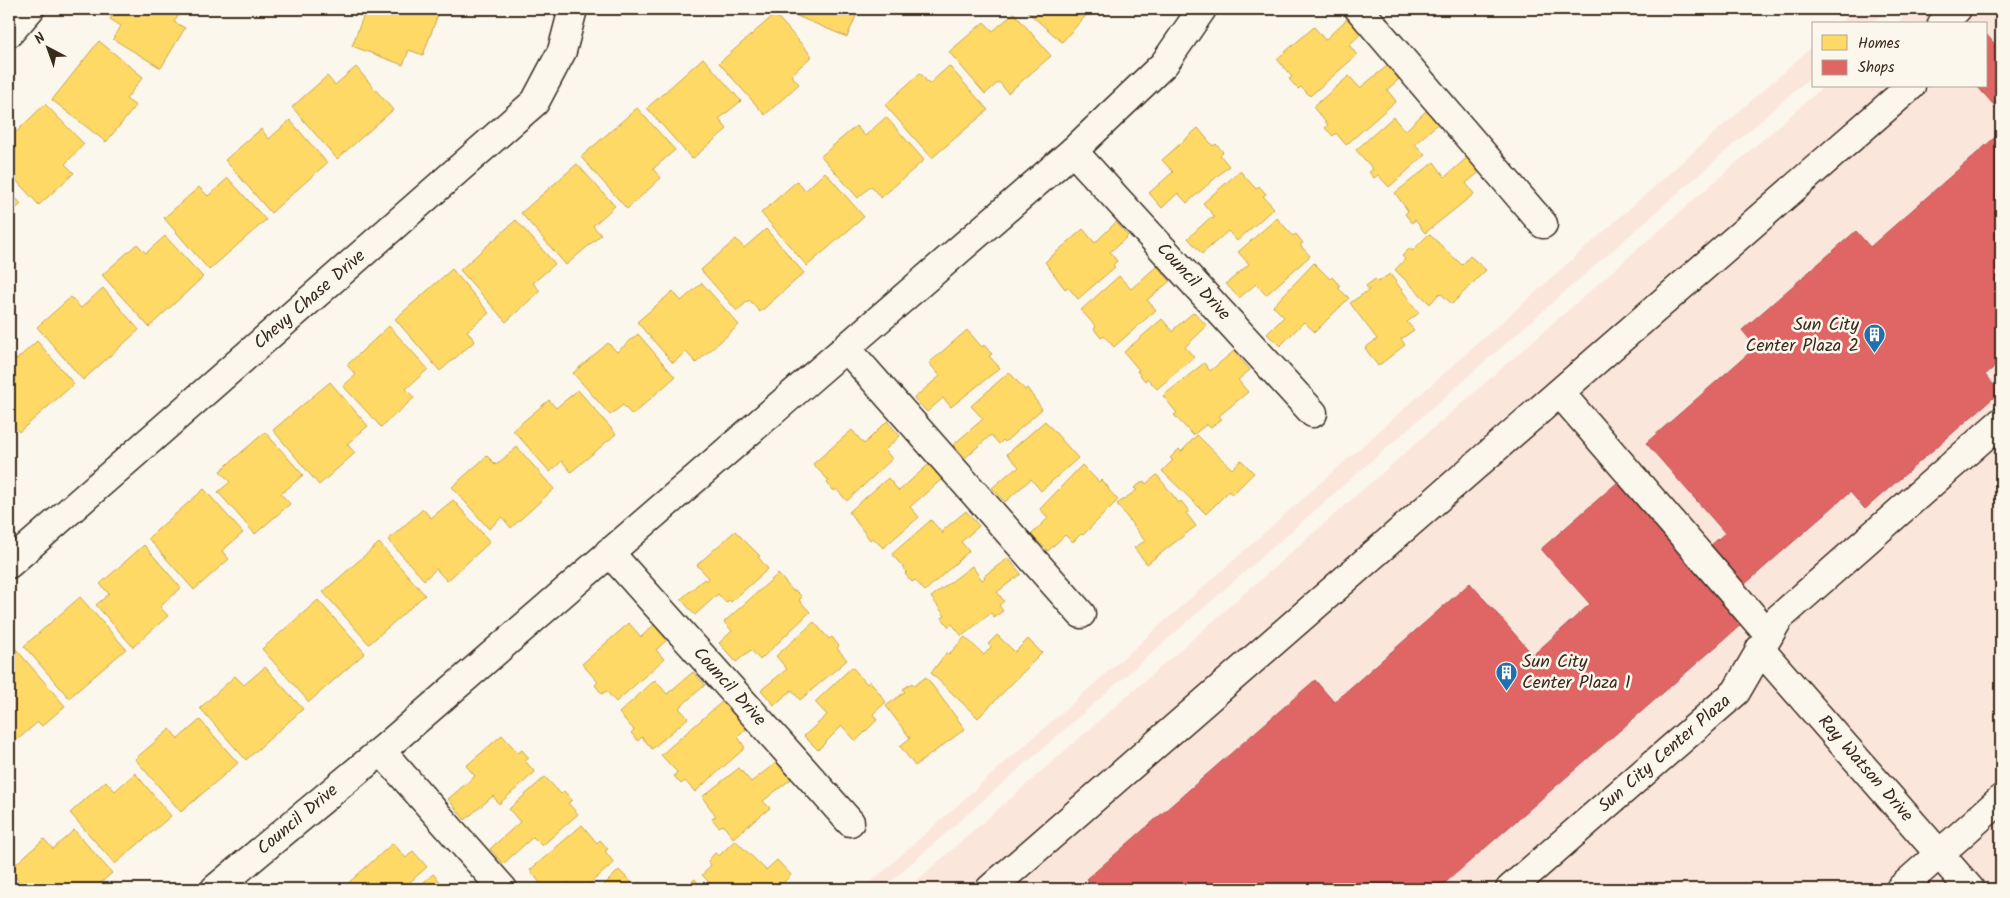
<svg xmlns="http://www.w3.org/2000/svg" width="2010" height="898" font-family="Kalam,sans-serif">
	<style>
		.built { fill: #fbe6dc }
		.homes { fill: #ffd966; stroke: #c4a450 }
		.shops { fill: #e06666; stroke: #ae5450 }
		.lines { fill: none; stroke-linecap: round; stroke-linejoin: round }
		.minor-casing { stroke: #3b2a1e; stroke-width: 31 }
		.minor { stroke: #fbf7ec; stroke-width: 28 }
		.labels { text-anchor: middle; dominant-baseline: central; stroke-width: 5; stroke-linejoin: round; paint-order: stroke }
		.street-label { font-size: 18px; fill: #3b2a1e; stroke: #fbf7ec }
		.poi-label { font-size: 18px; fill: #3b2a1e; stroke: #fbf7ec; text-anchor: end }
	</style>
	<rect width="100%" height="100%" fill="#fbf7ec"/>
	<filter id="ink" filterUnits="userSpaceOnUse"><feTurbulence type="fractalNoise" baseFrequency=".02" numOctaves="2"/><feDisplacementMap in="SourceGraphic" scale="10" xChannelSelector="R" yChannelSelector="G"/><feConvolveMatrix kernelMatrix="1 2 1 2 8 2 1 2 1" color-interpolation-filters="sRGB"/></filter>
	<g filter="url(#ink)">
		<g class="built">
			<polygon points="1855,9 1888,9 1871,24 1838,24"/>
			<polygon points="1913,9 2001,9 2001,889 907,889 1824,86 1986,86 1986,24 1896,24"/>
			<polygon points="1814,45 1814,74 882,889 863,889"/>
		</g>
		<g class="homes">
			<polygon points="116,9 183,9 174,22 185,28 161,68 113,39 121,26 110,19"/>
			<polygon points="366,9 440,9 423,55 409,50 403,65 352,46"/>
			<polygon points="800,9 859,9 847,37 797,16"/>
			<polygon points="1024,9 1092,9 1062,42"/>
			<polygon points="1014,13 1051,56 1008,93 999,82 985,94 949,52 984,22 993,31"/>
			<polygon points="775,14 812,56 791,75 799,84 765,115 719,63"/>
			<polygon points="1350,16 1364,31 1349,45 1357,55 1310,96 1301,87 1298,89 1289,79 1292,77 1277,59 1314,27 1325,40"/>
			<polygon points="99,41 143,77 126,99 136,106 106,142 52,100"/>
			<polygon points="703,58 741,101 719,119 727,129 692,159 647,108"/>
			<polygon points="949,66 988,110 932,158 885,105 920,73 929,84"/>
			<polygon points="1387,66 1399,79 1387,90 1396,101 1346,145 1336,133 1333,136 1325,128 1328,125 1313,107 1349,76 1360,88"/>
			<polygon points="356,67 393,110 337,159 292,107 327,76 335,85"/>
			<polygon points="45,104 84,144 65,164 74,173 39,205 9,173 9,139"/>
			<polygon points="637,108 675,150 653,169 661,178 627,209 581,157"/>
			<polygon points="1429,108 1441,121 1415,144 1425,155 1389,187 1378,175 1374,178 1369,172 1373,169 1356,150 1393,117 1405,131"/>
			<polygon points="886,117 924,160 881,198 871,186 858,198 821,156 856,126 865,136"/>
			<polygon points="290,120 327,163 271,213 225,160 261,129 269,139"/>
			<polygon points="1198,128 1213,146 1216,144 1223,152 1220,155 1229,166 1187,203 1178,193 1162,208 1149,193 1173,172 1162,160"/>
			<polygon points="1470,155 1482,170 1466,183 1474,194 1425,233 1415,220 1412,223 1405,214 1408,211 1395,193 1434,162 1445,177"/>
			<polygon points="577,164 615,206 593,226 601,235 566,265 521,213"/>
			<polygon points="1240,171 1256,189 1259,186 1266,194 1263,196 1274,208 1237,241 1228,231 1202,254 1188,238 1211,217 1212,219 1215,217 1203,203"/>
			<polygon points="825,172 864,217 807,266 761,213 797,181 805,191"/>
			<polygon points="228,178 266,220 209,270 164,218 199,187 208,196"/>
			<polygon points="9,190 21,204 9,215"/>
			<polygon points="1277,218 1293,236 1296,234 1303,243 1300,245 1310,256 1266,295 1256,284 1239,298 1226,284 1249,264 1238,252"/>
			<polygon points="516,220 555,264 533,283 540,291 506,322 460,270"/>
			<polygon points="1116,222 1128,236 1110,252 1117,261 1113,265 1115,267 1078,299 1068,287 1065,289 1045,262 1083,229 1095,243"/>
			<polygon points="766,229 804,273 760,312 749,300 737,311 701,270 736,239 744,248"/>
			<polygon points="1429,234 1462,265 1470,256 1486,270 1452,304 1440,293 1430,304 1395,270 1405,259 1402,256 1410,248 1412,251"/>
			<polygon points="165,236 203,277 149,327 102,275 137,244 146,253"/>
			<polygon points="1314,263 1330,279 1332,277 1340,286 1338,288 1349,298 1315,332 1304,322 1280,346 1267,334 1284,317 1273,306"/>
			<polygon points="1157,266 1170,281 1147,300 1156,310 1114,347 1104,336 1101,338 1094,329 1096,327 1081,310 1119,276 1131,289"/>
			<polygon points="452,269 489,313 467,331 475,341 440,371 395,319"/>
			<polygon points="1390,274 1419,313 1407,322 1414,330 1401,339 1405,345 1378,366 1365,348 1377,339 1350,303 1369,290 1366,286 1375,279 1378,282"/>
			<polygon points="702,283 739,325 696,363 686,352 673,363 637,322 673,291 681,301"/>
			<polygon points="103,288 139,330 83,380 37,327 71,297 81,308"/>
			<polygon points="1194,312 1207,326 1185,347 1194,357 1157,389 1147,378 1145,381 1137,371 1139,370 1124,352 1162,319 1173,332 1175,328"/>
			<polygon points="389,326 428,369 406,389 414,398 381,427 343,386 356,375 347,365"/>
			<polygon points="967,330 982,347 984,345 992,354 989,356 1000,368 951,407 943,398 927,412 914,398 940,376 929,363"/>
			<polygon points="638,334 675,377 632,415 623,405 610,415 573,373 608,343 617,352"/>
			<polygon points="37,341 74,384 19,432 9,421 9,352 16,360"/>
			<polygon points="1234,351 1250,370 1238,380 1248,392 1219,416 1222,419 1210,428 1207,424 1193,435 1174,415 1177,413 1163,396 1204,363 1210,371"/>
			<polygon points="1009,372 1025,390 1027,388 1042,409 1005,442 1003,440 999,444 991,435 965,458 953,445 983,419 971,406"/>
			<polygon points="330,382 368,426 347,444 355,453 319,485 273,430"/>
			<polygon points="578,390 616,434 571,472 562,461 550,472 513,430 549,400 556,408"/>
			<polygon points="887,421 900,436 885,450 892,459 847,501 836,489 834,491 827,483 829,481 813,464 852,430 864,444"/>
			<polygon points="1045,421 1078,458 1041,491 1031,479 1005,502 992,488 1014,469 1016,470 1019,467 1007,454"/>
			<polygon points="265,432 303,475 281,494 290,504 255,534 218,492 230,482 220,471"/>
			<polygon points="1197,435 1232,469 1241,460 1254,473 1232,495 1229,491 1206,514 1162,471 1173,460 1170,458 1179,449 1181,452"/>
			<polygon points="517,447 554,489 511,528 502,517 489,529 452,487 487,456 496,465"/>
			<polygon points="929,464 942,479 910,507 919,517 883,548 873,538 870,540 849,512 888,478 899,491"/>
			<polygon points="1082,465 1099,482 1101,480 1109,488 1108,489 1118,500 1083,535 1081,534 1073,542 1065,535 1048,551 1031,535 1048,518 1040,509"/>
			<polygon points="1157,475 1179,503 1181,501 1189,511 1186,513 1196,526 1147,564 1134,548 1145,541 1117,504 1137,490 1134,488 1144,481 1146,484"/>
			<polygon points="204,489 243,533 222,551 229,559 194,590 148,538"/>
			<polygon points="453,500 490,542 447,581 436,569 424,580 388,540 423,509 431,518"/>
			<polygon points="966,511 979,526 961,542 969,551 925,591 915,580 912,582 905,574 907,572 892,554 931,520 943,534 943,530"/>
			<polygon points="735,531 760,556 758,557 768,569 731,602 729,600 726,603 718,594 695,615 681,599 704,579 706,581 709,578 697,565"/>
			<polygon points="379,543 425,595 369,644 323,592"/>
			<polygon points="144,545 181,588 160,607 168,616 133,647 96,605 109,594 100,584"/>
			<polygon points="1008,558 1021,574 997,592 1004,601 999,605 1003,611 994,617 991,613 962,636 952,624 949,627 942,618 945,616 931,597 972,566 982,580 985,578 984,576"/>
			<polygon points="778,574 793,591 795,590 802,597 799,600 810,612 760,660 751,650 736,662 719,643 732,631 724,622"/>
			<polygon points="80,597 126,649 69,698 24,646"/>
			<polygon points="318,600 365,653 309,702 262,649"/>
			<polygon points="814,622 829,639 832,637 839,646 837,648 847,660 800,700 792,690 774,705 761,690 787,669 776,656"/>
			<polygon points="629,623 641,637 656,623 669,638 656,650 664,659 616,702 606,691 602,694 595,685 598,682 582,664"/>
			<polygon points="997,635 1015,652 1028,639 1042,653 978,718 931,673 947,652 949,654 965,637 984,655 991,647 988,644"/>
			<polygon points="16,649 65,706 42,726 38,722 9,747 9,656"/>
			<polygon points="265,667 303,709 246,760 200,708 235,676 244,685"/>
			<polygon points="852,667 867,684 870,681 886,702 873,714 877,720 856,741 842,726 818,750 804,736 827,715 815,702"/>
			<polygon points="693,672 705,685 679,708 688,718 652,749 642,737 638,741 631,733 634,730 619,713 655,680 667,694"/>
			<polygon points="926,677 965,729 915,766 900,746 910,738 886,706 905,692 903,689 912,683 914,686"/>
			<polygon points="724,700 748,727 738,737 745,748 695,792 685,781 681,784 674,776 677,772 661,755"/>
			<polygon points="200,720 238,763 181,812 135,759 170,729 178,739"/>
			<polygon points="502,735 518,753 522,750 529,758 525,761 535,772 499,804 493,796 465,820 448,799 475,776 466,766"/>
			<polygon points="777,762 791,779 763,801 770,808 733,838 723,825 719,827 712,819 716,816 702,797 739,768 751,782"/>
			<polygon points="135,773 171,816 115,864 70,813 106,781 115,791"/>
			<polygon points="545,777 561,794 564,791 572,800 568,803 578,814 542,846 533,837 503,864 490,849 520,822 509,809"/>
			<polygon points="582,825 597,843 600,840 608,849 605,851 614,863 583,889 574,889 569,883 562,889 534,889 540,883 530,870"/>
			<polygon points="74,830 112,873 94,889 26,889 9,870 44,839 53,849"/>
			<polygon points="735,840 766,870 777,860 791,875 777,889 716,889 702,875 711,865 708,861 715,853 719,856"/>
			<polygon points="393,843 406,858 413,851 427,867 402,889 348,889 345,886"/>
			<polygon points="619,870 635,886 639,882 646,889 600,889"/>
			<polygon points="433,874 447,889 416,889"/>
			<polygon points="695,879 702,889 673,889 680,884 683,888"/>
		</g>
		<g class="shops">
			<polygon points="1986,34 2001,51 2001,113 1977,86 1986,86"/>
			<polygon points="2001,132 2001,361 1985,375 2000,392 1865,509 1850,492 1744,585 1710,546 1725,533 1646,443 1756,347 1742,330 1856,231 1870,247"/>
			<polygon points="1619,481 1743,623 1438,889 1095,889 1087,879 1315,680 1334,702 1470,583 1533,655 1590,604 1541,549"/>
		</g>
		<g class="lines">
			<defs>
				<g id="minor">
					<polyline points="1359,9 1543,224"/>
					<polyline points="1942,24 1957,9"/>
					<polyline points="9,33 30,9"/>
					<polyline points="1073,151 1313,413"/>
					<polyline points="847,349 1081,614"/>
					<polyline points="1560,393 1769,635"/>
					<polyline points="609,552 850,822"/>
					<polyline points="9,564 535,102 562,51 573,9"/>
					<polyline points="1760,649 1970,889"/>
					<polyline points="381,751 503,889"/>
					<polyline points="215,889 381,751 1073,151 1164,64 1202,9"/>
					<polyline points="990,889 1911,86"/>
					<polyline points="1510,889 1736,692 1779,618 2001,422"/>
					<polyline points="1900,889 2001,799"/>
				</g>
			</defs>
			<use href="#minor" class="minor-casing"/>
			<use href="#minor" class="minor"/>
		</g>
	</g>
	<defs>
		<symbol id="building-pin" viewBox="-11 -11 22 30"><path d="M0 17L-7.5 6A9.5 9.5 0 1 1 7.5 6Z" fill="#1f6fb2" stroke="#fbf7ec"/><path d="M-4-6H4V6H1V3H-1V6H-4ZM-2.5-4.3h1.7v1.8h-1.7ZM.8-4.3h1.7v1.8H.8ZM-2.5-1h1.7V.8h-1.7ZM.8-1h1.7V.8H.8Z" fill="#fff"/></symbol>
	</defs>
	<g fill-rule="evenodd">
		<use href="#building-pin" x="1862" y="322" width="25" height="34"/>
		<use href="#building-pin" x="1494" y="660" width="25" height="34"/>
	</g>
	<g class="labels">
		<g class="street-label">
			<text transform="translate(1193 282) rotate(47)">Council Drive</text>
			<text transform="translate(310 300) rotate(-41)">Chevy Chase Drive</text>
			<text transform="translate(729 687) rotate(48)">Council Drive</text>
			<text transform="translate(1665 754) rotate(-41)">Sun City Center Plaza</text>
			<text transform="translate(1865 769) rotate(49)">Ray Watson Drive</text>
			<text transform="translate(298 820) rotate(-40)">Council Drive</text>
		</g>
		<g class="poi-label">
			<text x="1859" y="325">Sun City<tspan x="1859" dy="21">Center Plaza 2</tspan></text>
			<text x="1522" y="662" text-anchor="start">Sun City<tspan x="1522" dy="21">Center Plaza 1</tspan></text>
		</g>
	</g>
	<rect width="2010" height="898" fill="none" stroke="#fbf7ec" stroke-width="30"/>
	<rect x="15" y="15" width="1980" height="868" fill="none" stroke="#3b2a1e" stroke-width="2" filter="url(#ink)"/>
	<rect x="1812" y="22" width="175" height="65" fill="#fbf7ec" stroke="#aea59a"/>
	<rect x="1822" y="35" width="25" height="15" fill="#ffd966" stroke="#aea59a"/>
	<text x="1858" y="48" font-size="15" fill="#3b2a1e">Homes</text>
	<rect x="1822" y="60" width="25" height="15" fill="#e06666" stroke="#aea59a"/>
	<text x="1858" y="72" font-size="15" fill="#3b2a1e">Shops</text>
	<g transform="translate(48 48) rotate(319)" stroke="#fbf7ec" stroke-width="4" paint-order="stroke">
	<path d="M0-4L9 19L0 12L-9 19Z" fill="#3b2a1e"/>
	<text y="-8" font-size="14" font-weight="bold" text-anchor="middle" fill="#3b2a1e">N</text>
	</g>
</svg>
